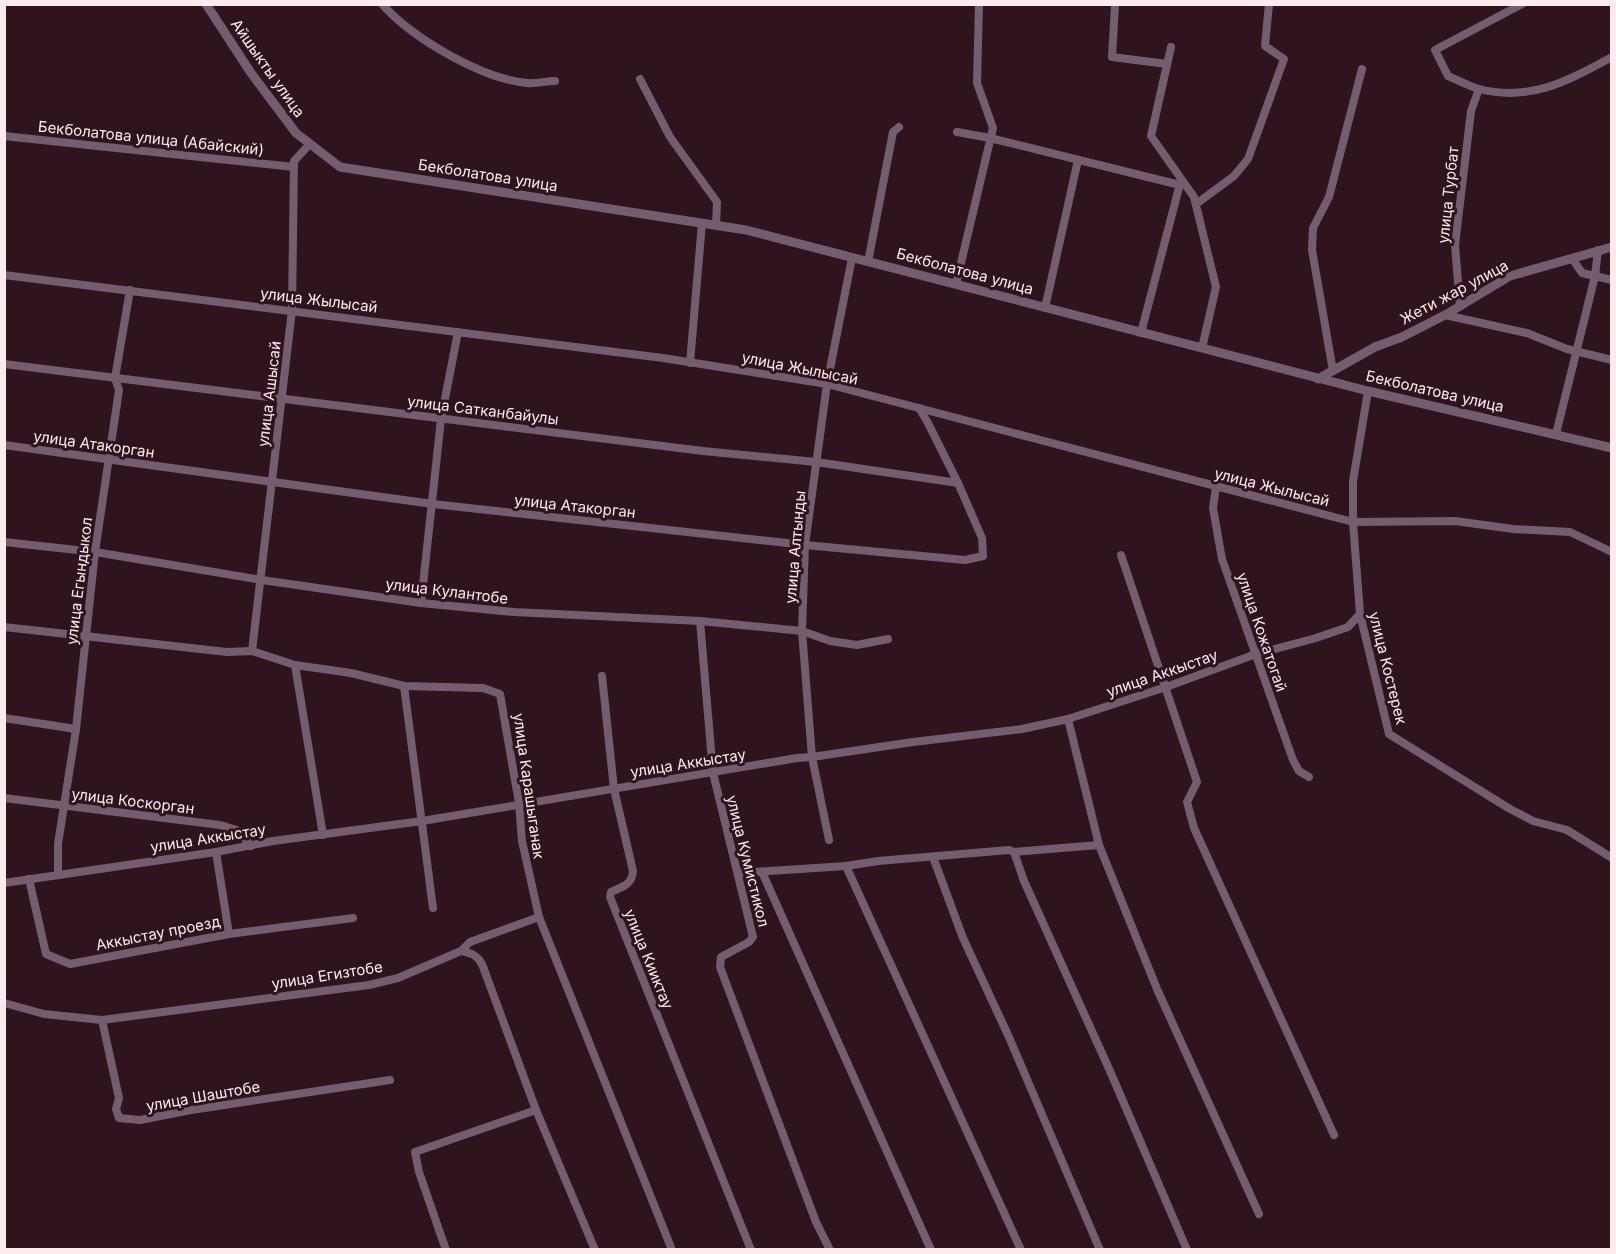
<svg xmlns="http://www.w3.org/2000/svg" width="1616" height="1254" font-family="Inter,sans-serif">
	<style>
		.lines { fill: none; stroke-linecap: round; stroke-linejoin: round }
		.minor { stroke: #735e6f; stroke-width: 8 }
		.tertiary { stroke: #735e6f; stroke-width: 9 }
		.labels { text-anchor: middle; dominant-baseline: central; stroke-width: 6; stroke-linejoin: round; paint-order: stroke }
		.street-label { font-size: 15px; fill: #fee9ed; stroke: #30141d }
	</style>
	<rect width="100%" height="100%" fill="#30141d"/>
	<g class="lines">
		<g class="minor">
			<path d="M382,4c30,34 100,75 145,79 9,1 19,-2 28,-2"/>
			<path d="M1522,4l-87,46 13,26c10,4 20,10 31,13 52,13 88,-8 133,-32"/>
			<polyline points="1115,5 1112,57 1167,64"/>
			<polyline points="1171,47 1151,136 1194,197 1216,287 1202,348"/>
			<polyline points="640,79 670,137 717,202 716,225"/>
			<polyline points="957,132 990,138 1180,185"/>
			<polyline points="4,136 294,167"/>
			<polyline points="1196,204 1234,176 1248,159 1284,59 1265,46 1269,4"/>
			<polyline points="1572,258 1582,273 1612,280"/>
			<polyline points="868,262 893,132 899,127"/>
			<polyline points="4,275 663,358 827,384 1353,522 1455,521 1513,529 1570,532 1612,552"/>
			<polyline points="956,284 993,128 977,83 979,4"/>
			<polyline points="1460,306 1455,245 1471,111 1479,89"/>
			<polyline points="1045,308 1078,160"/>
			<polyline points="1445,315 1527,333 1567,349 1612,360"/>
			<polyline points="1141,333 1181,180"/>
			<polyline points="690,363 702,223"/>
			<polyline points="4,364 703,451 816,462 958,483"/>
			<polyline points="1333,371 1312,250 1313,228 1329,197 1362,69"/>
			<polyline points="1368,391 1353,481 1353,522 1360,614 1389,734 1510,809 1533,821 1567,830 1612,858"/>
			<polyline points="1556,434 1595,276 1598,250"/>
			<polyline points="4,445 433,504 805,545 965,560 983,556 982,538 958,483 928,423 919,408"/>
			<polyline points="1216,487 1213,508 1222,559 1293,760 1299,771 1309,777"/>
			<polyline points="4,542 95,552 262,580 421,603 514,612 700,621 802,631 830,641 857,645 888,639"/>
			<polyline points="1121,555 1197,782 1187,802 1194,828 1334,1135"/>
			<polyline points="421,603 441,419 458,332"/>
			<polyline points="700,621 713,773 753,937 749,942 721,957 720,967 816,1222 830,1250"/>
			<polyline points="4,627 227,652 252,651 295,665 351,673 404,686 483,688 500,694 519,803 522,841 539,917 672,1250"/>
			<polyline points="252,651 292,310 294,161 310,144"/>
			<polyline points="295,665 323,835"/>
			<path d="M602,676l12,113 19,82c-1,14 -11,16 -22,21l-1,5 141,353"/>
			<polyline points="404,686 433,908"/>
			<polyline points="4,718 76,729"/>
			<polyline points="1068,719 1099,845"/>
			<polyline points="4,798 220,825 237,830 251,846"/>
			<polyline points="829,840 812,757 802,631 805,545 827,384 852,258"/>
			<polyline points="216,852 229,934"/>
			<polyline points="1014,852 1099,845 1157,989 1259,1214"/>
			<polyline points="933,857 963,938 1008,1035 1100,1250"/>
			<polyline points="846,866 1021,1250"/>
			<polyline points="762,872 931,1250"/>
			<polyline points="738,873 846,866 878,861 1009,850 1014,852 1024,881 1110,1071 1187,1250"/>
			<polyline points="58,875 58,844 76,729 95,552 119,390 115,378 130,290"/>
			<polyline points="29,879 46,954 70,964 229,934 353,918"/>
			<polyline points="4,883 216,852 273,841 422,821 797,758 812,757 913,742 1022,729 1068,719 1166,687 1256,654 1316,638 1348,627 1360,614"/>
			<polyline points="461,951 470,942 539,917"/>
			<path d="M4,1003l40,11 58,6 267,-35 29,-7 63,-27c10,2 16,4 21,13l54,146 59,140"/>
			<polyline points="102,1020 119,1098 116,1109 119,1118 140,1120 191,1110 390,1080"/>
			<polyline points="446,1250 419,1172 415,1152 536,1110"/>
		</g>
		<g class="tertiary">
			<polyline points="206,4 251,73 296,133 340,167 746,230 1368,391 1612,448"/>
			<polyline points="1318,379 1375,347 1402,337 1445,315 1510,276 1612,247"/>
		</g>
	</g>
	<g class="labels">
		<g class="street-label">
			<text transform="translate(268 68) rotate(55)">Айшыкты улица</text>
			<text transform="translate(151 138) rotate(6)">Бекболатова улица (Абайский)</text>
			<text transform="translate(488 175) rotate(9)">Бекболатова улица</text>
			<text transform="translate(1448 195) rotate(-84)">улица Турбат</text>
			<text transform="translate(965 271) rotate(15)">Бекболатова улица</text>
			<text transform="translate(1454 292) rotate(-28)">Жети жар улица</text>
			<text transform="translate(319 300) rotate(7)">улица Жылысай</text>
			<text transform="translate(800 368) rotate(11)">улица Жылысай</text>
			<text transform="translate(1435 391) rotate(13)">Бекболатова улица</text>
			<text transform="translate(269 394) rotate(-83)">улица Ашысай</text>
			<text transform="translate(483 410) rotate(7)">улица Сатканбайулы</text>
			<text transform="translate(94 444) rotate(8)">улица Атакорган</text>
			<text transform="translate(1272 487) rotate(14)">улица Жылысай</text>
			<text transform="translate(575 506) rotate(6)">улица Атакорган</text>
			<text transform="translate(795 547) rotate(-85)">улица Алтынды</text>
			<text transform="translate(79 581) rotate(-83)">улица Егындыкол</text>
			<text transform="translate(447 591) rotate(7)">улица Кулантобе</text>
			<text transform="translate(1262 632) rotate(71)">улица Кожатогай</text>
			<text transform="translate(1388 668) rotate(76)">улица Костерек</text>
			<text transform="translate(1162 673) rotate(-19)">улица Аккыстау</text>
			<text transform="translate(688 763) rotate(-9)">улица Аккыстау</text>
			<text transform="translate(529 786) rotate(82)">улица Карашыганак</text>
			<text transform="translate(133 801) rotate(7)">улица Коскорган</text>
			<text transform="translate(208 838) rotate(-9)">улица Аккыстау</text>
			<text transform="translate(748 861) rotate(76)">улица Кумистикол</text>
			<text transform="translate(158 933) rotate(-11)">Аккыстау проезд</text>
			<text transform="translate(649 959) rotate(68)">улица Кииктау</text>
			<text transform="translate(327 975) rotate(-9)">улица Егизтобе</text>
			<text transform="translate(203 1096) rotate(-10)">улица Шаштобе</text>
		</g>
	</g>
	<rect width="1616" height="1254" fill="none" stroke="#fee9ed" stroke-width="12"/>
</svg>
